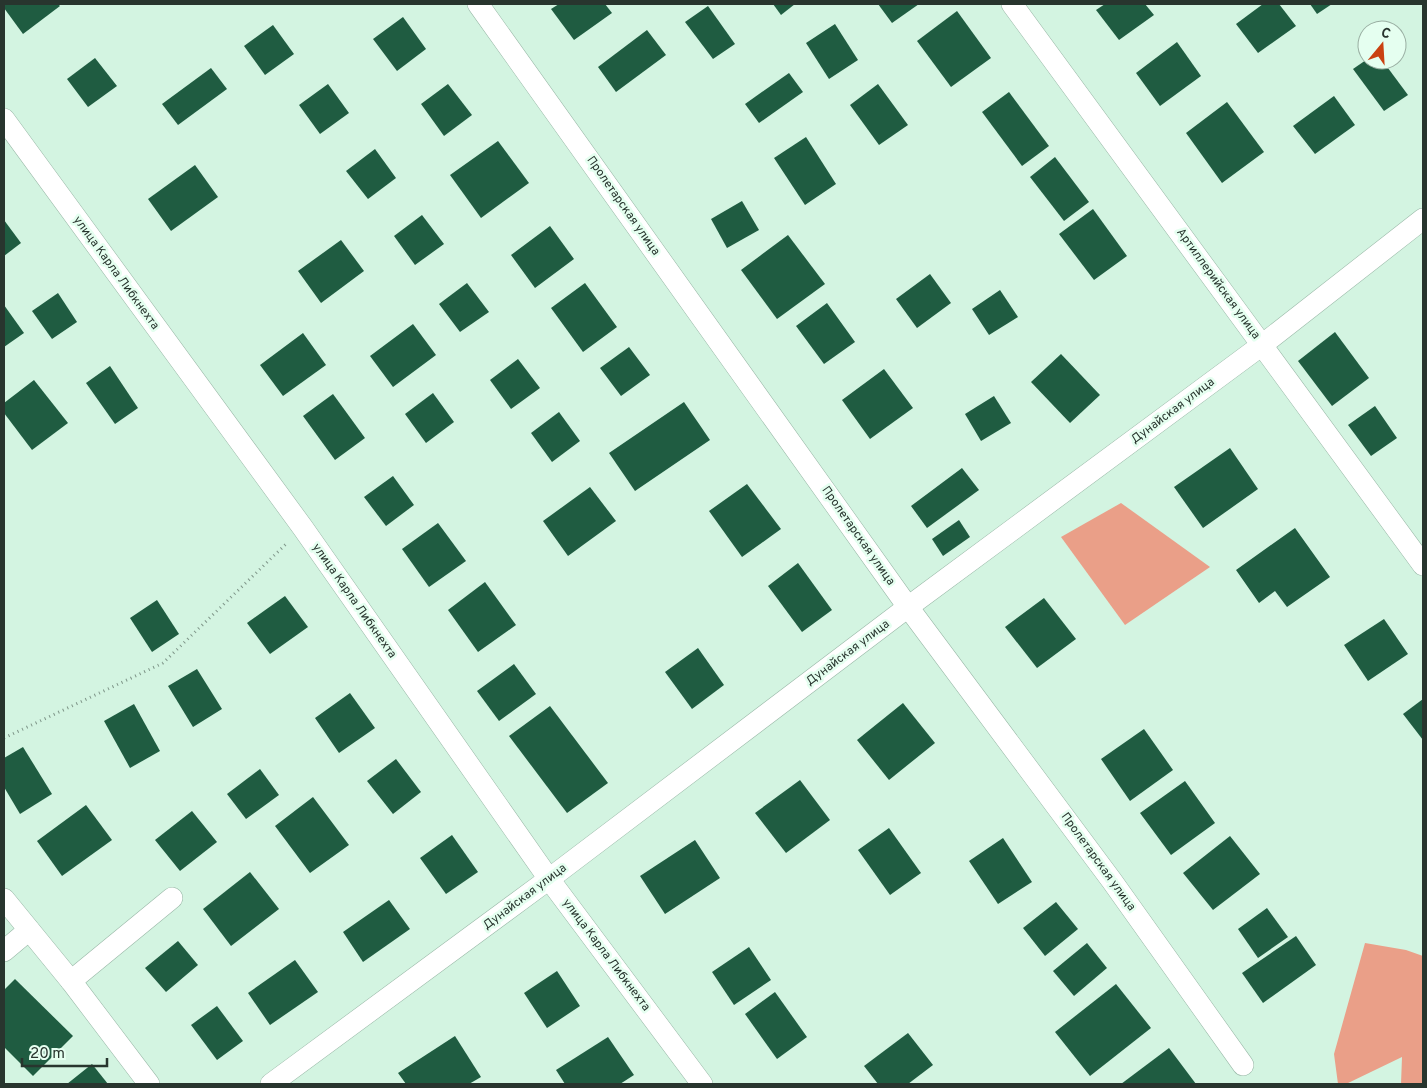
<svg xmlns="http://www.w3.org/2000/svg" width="1427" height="1088" font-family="Overpass,sans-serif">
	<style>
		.forest { fill: #ea9f88 }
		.building { fill: #1f5c41 }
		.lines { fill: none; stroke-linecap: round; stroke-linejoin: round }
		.minor-casing { stroke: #99b8a7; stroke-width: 22 }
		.path { stroke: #7e9588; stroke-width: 3; stroke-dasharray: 1 4; stroke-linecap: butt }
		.minor { stroke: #fff; stroke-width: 21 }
		.labels { text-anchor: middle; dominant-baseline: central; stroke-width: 5; stroke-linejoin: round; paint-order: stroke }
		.street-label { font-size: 12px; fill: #28352e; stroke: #e5fff0 }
	</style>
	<rect width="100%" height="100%" fill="#d3f4e1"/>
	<g class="forest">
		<polygon points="1121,503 1210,567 1125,625 1061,537"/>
		<polygon points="1365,943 1406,950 1423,956 1423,1084 1401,1084 1402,1057 1346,1084 1338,1084 1334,1054"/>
	</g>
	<g class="building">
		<polygon points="4,4 58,4 60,6 23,34 4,8"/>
		<polygon points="559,4 605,4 612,13 574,40 551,9"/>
		<polygon points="773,4 795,4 781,15"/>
		<polygon points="878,4 919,4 892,23"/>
		<polygon points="1105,4 1145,4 1154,15 1119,40 1096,10"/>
		<polygon points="1263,4 1279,4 1296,26 1258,53 1236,24"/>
		<polygon points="1310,4 1332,4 1317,14"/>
		<polygon points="708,6 735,44 713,59 685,22"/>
		<polygon points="957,11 991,58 951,87 917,41"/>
		<polygon points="403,17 426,49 397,71 373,39"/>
		<polygon points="835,24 858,60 829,79 806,43"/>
		<polygon points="273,25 294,54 265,75 244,46"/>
		<polygon points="647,30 666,55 616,92 598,67"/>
		<polygon points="1177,42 1201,76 1160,106 1136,73"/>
		<polygon points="95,58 117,86 88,107 67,79"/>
		<polygon points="1366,60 1382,60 1408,95 1384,111 1353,69"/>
		<polygon points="211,68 227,89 178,125 162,104"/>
		<polygon points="789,73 803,92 759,123 745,104"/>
		<polygon points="328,84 349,113 320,134 299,105"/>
		<polygon points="448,84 472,115 444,136 421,104"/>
		<polygon points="878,84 908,125 879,145 850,105"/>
		<polygon points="1009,92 1049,146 1022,166 982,112"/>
		<polygon points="1334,96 1355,125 1315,154 1293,126"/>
		<polygon points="1227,102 1264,152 1222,183 1186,133"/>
		<polygon points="806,137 836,184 805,205 774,158"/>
		<polygon points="498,141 529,183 481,218 450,175"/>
		<polygon points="375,149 396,178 368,199 346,171"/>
		<polygon points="1055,157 1089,202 1064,221 1030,177"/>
		<polygon points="195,165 218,197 171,231 148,199"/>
		<polygon points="742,201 759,230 727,248 711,219"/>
		<polygon points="1093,209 1127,256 1094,280 1059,234"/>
		<polygon points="422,215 444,244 415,265 394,236"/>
		<polygon points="4,220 21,243 4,256"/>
		<polygon points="550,226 574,259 535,288 511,255"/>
		<polygon points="788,235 825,284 777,319 741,270"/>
		<polygon points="341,240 364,271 321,303 298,271"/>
		<polygon points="930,274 951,303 917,328 896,299"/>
		<polygon points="467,283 489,312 460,332 439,304"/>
		<polygon points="585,283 617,327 583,352 551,308"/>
		<polygon points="1000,290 1018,317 989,335 972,309"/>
		<polygon points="58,293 77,322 52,339 32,311"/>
		<polygon points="827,303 855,342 824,364 796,326"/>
		<polygon points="4,305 24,333 4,347"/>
		<polygon points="413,324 436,355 393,387 370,356"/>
		<polygon points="1335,332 1369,378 1332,406 1298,361"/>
		<polygon points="303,333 326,365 283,396 260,365"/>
		<polygon points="629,347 650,375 621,396 600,368"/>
		<polygon points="1061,354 1100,395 1070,423 1031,382"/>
		<polygon points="518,359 540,388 511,409 490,380"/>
		<polygon points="110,366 138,408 115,424 86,383"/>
		<polygon points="884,369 913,408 870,439 842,400"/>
		<polygon points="34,380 68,423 32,450 4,413 4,403"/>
		<polygon points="433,393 454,422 426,443 405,414"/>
		<polygon points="333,394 365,438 335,460 303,416"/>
		<polygon points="994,396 1011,423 981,441 965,414"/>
		<polygon points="684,402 710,440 635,491 609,453"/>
		<polygon points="1375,406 1397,438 1371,456 1348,425"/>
		<polygon points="559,412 580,441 552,462 531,433"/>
		<polygon points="1230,448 1258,489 1203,528 1174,487"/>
		<polygon points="962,468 979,490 927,528 911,506"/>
		<polygon points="393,476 414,505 386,526 364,497"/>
		<polygon points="747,484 781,529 742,557 709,511"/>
		<polygon points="590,487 616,521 568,556 543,521"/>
		<polygon points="959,520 970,537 943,556 932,539"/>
		<polygon points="438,523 466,561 429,587 402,549"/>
		<polygon points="1295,528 1330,577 1287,607 1275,591 1259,603 1236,570"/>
		<polygon points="798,563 832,610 802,632 768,586"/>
		<polygon points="485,582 516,625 478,652 448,610"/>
		<polygon points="285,596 308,627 270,654 247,623"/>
		<polygon points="1044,598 1076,639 1037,668 1005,627"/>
		<polygon points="157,600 179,634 152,652 130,618"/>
		<polygon points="1384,619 1408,654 1368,681 1344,645"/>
		<polygon points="698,648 724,685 692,709 665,672"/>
		<polygon points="514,664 536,694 499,721 477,691"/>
		<polygon points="197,669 222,709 193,727 168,686"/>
		<polygon points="350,693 375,728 339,753 315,718"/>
		<polygon points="1423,699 1423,740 1403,714"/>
		<polygon points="903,703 935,743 889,780 857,740"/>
		<polygon points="134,704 160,751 130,768 104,721"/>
		<polygon points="550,706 608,783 567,813 509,736"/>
		<polygon points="1144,729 1173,770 1130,801 1101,759"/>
		<polygon points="23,747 52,794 20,814 4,787 4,758"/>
		<polygon points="396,759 421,792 393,814 367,781"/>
		<polygon points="260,769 279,795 246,819 227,794"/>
		<polygon points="800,780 830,820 786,853 755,813"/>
		<polygon points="1185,781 1215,823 1171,855 1140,813"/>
		<polygon points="313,797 349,845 310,873 275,826"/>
		<polygon points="86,805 112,840 62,876 37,841"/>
		<polygon points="192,811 217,842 180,871 155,840"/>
		<polygon points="889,828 921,873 890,895 858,850"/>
		<polygon points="452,835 478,872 446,894 420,858"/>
		<polygon points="1230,836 1260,874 1213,910 1183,873"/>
		<polygon points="1003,838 1032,882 998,904 969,861"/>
		<polygon points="695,840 720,878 665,914 640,876"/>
		<polygon points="250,872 279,909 231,946 203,909"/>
		<polygon points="389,900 410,929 363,962 343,932"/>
		<polygon points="1056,902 1078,929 1045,956 1023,928"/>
		<polygon points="1267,908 1288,937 1258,958 1238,929"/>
		<polygon points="1296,936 1316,965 1263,1003 1242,973"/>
		<polygon points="178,941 198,965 166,992 145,968"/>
		<polygon points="1087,943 1107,968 1074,996 1053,971"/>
		<polygon points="749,947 771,980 734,1005 712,972"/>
		<polygon points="295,960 318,992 270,1025 248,993"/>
		<polygon points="557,971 580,1006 547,1028 524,993"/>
		<polygon points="15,979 73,1036 33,1076 4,1047 4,990"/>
		<polygon points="1116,984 1151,1028 1090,1076 1055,1032"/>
		<polygon points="775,992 807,1037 777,1059 745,1014"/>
		<polygon points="217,1006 243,1041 217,1060 191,1025"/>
		<polygon points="908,1033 933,1065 908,1084 878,1084 864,1066"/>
		<polygon points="455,1036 481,1077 469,1084 406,1084 398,1073"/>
		<polygon points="608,1037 634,1075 620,1084 565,1084 556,1070"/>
		<polygon points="1169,1048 1196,1084 1121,1084"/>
		<polygon points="92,1064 108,1084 67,1084"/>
	</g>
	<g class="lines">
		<defs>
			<g id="minor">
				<polyline points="478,4 908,607 1112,881 1243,1065"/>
				<polyline points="1012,4 1423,565"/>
				<polyline points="4,119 303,528 549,879 702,1084"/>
				<polyline points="4,899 71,981 149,1084"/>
				<polyline points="4,951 29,930"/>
				<polyline points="71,981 172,898"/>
				<polyline points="271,1084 549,879 908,607 1262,345 1423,219"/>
			</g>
		</defs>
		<use href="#minor" class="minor-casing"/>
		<polyline class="path" points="4,738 163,663 286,544"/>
		<use href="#minor" class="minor"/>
	</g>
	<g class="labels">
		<g class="street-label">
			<text transform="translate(623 206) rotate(55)">Пролетарская улица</text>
			<text transform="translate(116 273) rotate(54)">улица Карла Либкнехта</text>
			<text transform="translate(1218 284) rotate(54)">Артиллерийская улица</text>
			<text transform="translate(1173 411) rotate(-37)">Дунайская улица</text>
			<text transform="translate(858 536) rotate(55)">Пролетарская улица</text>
			<text transform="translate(354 601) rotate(55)">улица Карла Либкнехта</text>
			<text transform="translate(848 653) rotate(-37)">Дунайская улица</text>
			<text transform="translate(1098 862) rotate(54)">Пролетарская улица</text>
			<text transform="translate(525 897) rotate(-37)">Дунайская улица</text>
			<text transform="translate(606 955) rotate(53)">улица Карла Либкнехта</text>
		</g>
	</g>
	<rect width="1427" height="1088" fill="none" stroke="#28352e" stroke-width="10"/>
	<g transform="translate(1382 45) rotate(18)"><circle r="24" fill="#e5fff0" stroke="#99aea2"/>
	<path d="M0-4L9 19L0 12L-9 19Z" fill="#ca4211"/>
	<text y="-8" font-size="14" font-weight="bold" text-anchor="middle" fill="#28352e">С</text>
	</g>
	<path d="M22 1058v8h85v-8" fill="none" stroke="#28352e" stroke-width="2.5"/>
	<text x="30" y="1058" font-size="15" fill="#28352e" stroke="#e5fff0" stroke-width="4" paint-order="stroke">20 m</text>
</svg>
